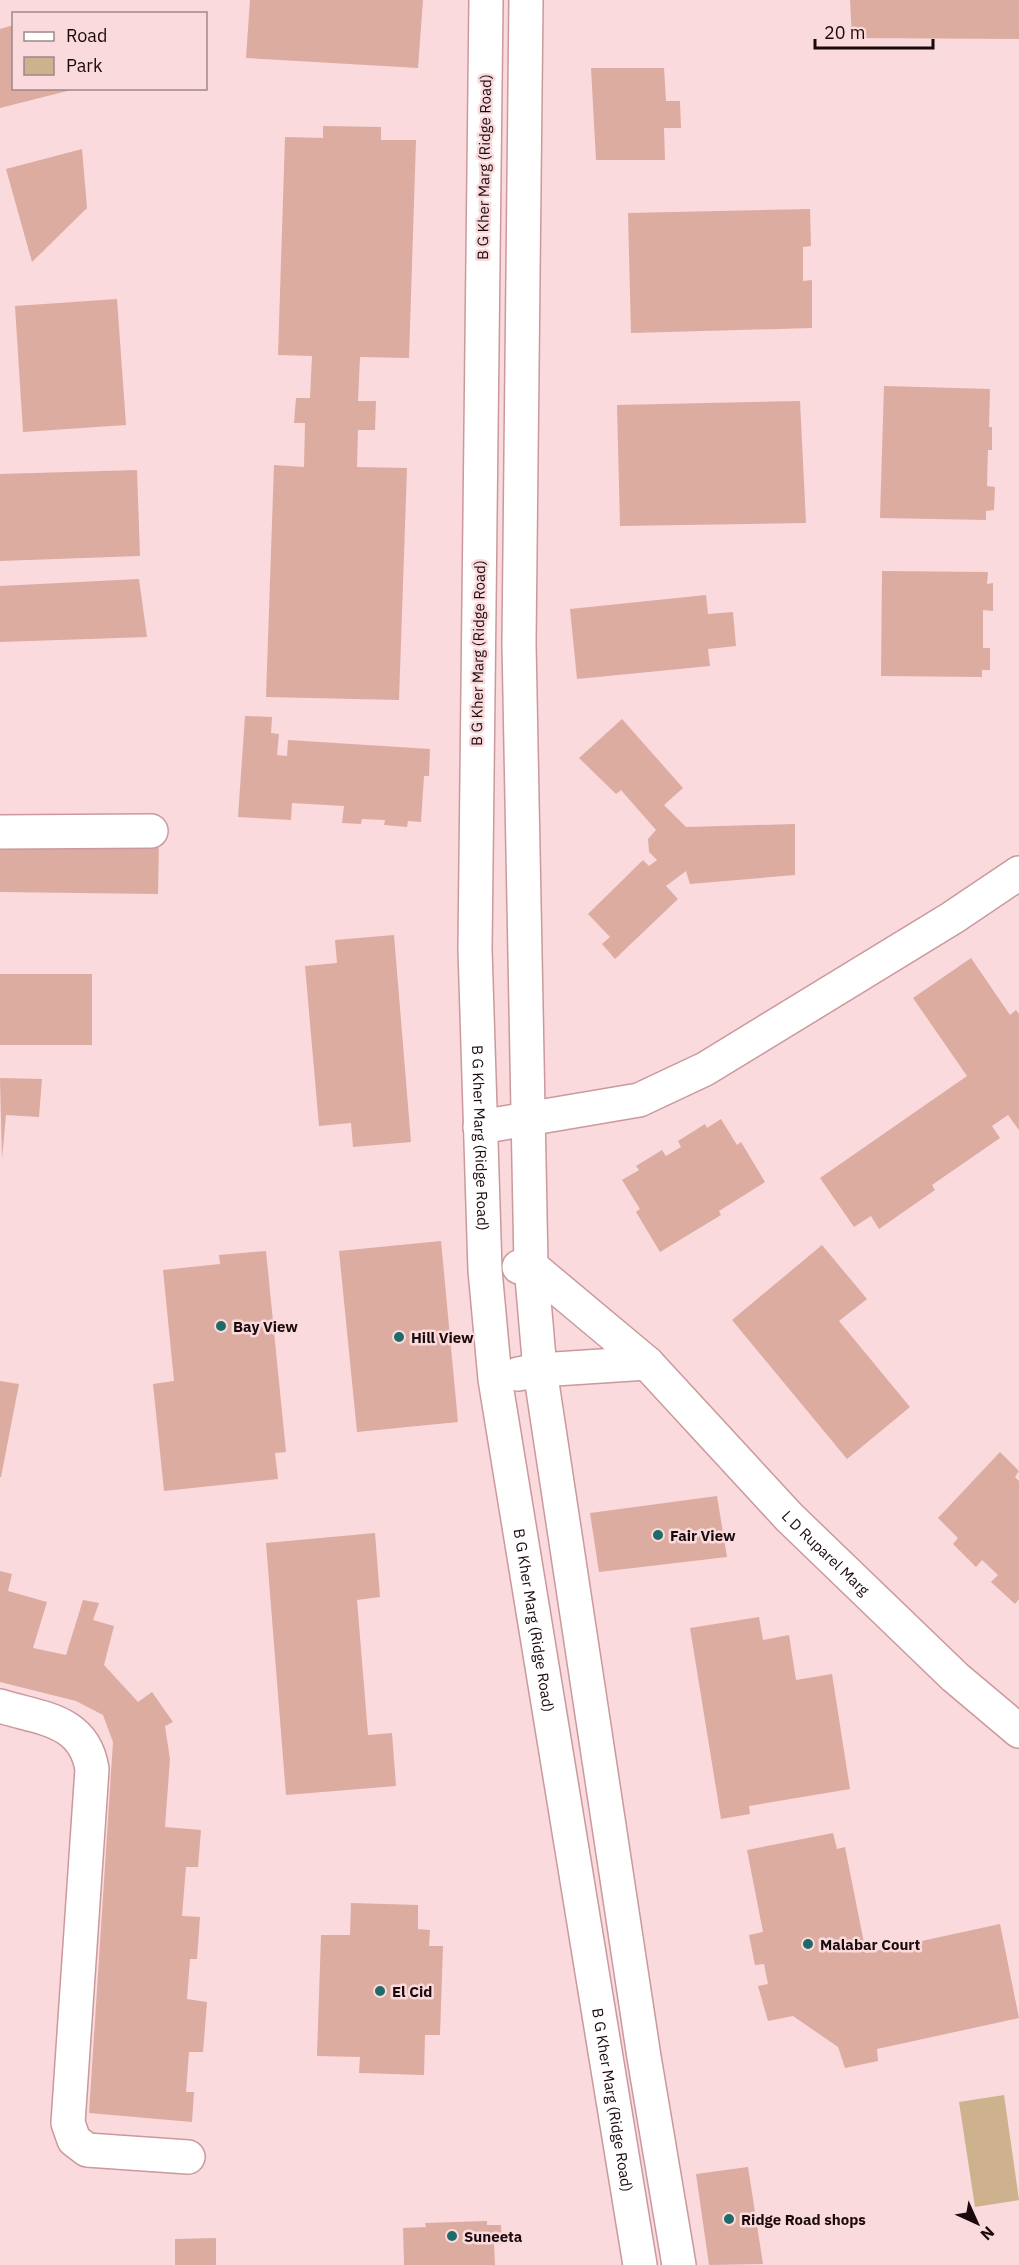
<svg xmlns="http://www.w3.org/2000/svg" width="1019" height="2265" font-family="'IBM Plex Sans',sans-serif">
	<style>
		.green { fill: #ceb28e }
		.building { fill: #dcaca1 }
		.lines { fill: none; stroke-linecap: round; stroke-linejoin: round }
		.minor-casing { stroke: #ca999d; stroke-width: 36 }
		.minor { stroke: #fff; stroke-width: 33 }
		.poi-dot { fill: #1e6b69; stroke: #fadadc; stroke-width: 2 }
		.labels { text-anchor: middle; dominant-baseline: central; stroke-width: 5; stroke-linejoin: round; paint-order: stroke }
		.street-label { font-size: 15px; fill: #1b0a0c; stroke: #fadadc }
		.poi-label { font-size: 15px; font-weight: bold; fill: #1b0a0c; stroke: #fadadc; text-anchor: start }
	</style>
	<rect width="100%" height="100%" fill="#fadadc"/>
	<polygon class="green" points="1004,2095 1019,2200 975,2207 959,2102"/>
	<g class="building">
		<polygon points="250,0 423,0 418,68 246,58"/>
		<polygon points="850,0 1019,0 1019,39 852,38"/>
		<polygon points="14,25 14,88 75,89 0,108 0,29"/>
		<polygon points="591,68 664,68 666,101 680,101 681,128 664,128 665,160 596,160"/>
		<polygon points="323,126 381,127 381,140 416,140 409,358 360,357 358,401 376,401 375,430 358,430 357,467 407,468 399,700 266,697 274,465 304,467 305,423 294,423 296,398 310,398 312,356 278,355 285,137 323,138"/>
		<polygon points="82,149 87,208 32,262 6,169"/>
		<polygon points="810,209 811,246 803,247 803,281 812,280 812,328 631,333 628,213"/>
		<polygon points="117,299 126,425 23,432 15,306"/>
		<polygon points="884,386 990,389 989,427 992,427 992,450 988,450 987,486 995,487 994,510 986,511 986,520 880,518"/>
		<polygon points="800,401 806,523 620,526 617,405"/>
		<polygon points="137,470 140,556 0,561 0,474"/>
		<polygon points="882,571 988,572 987,584 993,583 993,611 983,610 983,648 990,648 990,670 982,670 982,677 881,676"/>
		<polygon points="139,579 147,637 0,642 0,586"/>
		<polygon points="706,595 708,614 733,612 736,646 708,649 710,666 577,679 570,609"/>
		<polygon points="245,716 272,717 271,733 279,734 277,755 287,756 288,740 430,749 429,776 424,776 421,822 408,821 407,827 384,825 385,820 362,819 361,824 342,823 344,806 292,803 291,820 238,817"/>
		<polygon points="622,719 683,788 664,805 686,827 795,824 795,875 690,884 686,871 666,886 678,899 615,959 602,944 610,937 588,914 643,860 649,866 657,860 649,852 648,839 656,830 621,790 616,794 579,758"/>
		<polygon points="0,838 159,840 158,894 0,892"/>
		<polygon points="394,935 411,1142 353,1147 351,1123 319,1126 305,966 337,963 335,940"/>
		<polygon points="971,958 1010,1015 1016,1010 1019,1014 1019,1130 1008,1115 992,1126 1000,1138 932,1185 935,1190 879,1229 871,1216 854,1227 820,1178 967,1076 913,998"/>
		<rect x="0" y="974" width="92" height="71"/>
		<polygon points="0,1078 42,1079 39,1117 6,1115 2,1159"/>
		<polygon points="721,1119 737,1145 741,1142 765,1182 719,1211 721,1215 660,1252 636,1212 640,1209 622,1180 639,1170 636,1166 662,1150 666,1156 681,1147 678,1141 705,1124 707,1128"/>
		<polygon points="441,1241 458,1422 357,1432 339,1251"/>
		<polygon points="822,1245 867,1299 839,1321 910,1407 847,1459 732,1320"/>
		<polygon points="266,1251 286,1452 275,1453 278,1479 164,1491 153,1384 174,1381 163,1270 220,1264 219,1255"/>
		<polygon points="0,1381 19,1384 1,1477 0,1477"/>
		<polygon points="1000,1452 1019,1471 1015,1477 1019,1481 1019,1599 1015,1604 991,1582 998,1575 982,1560 976,1567 953,1544 958,1538 938,1518"/>
		<polygon points="717,1496 727,1557 599,1572 590,1513"/>
		<polygon points="375,1533 380,1597 357,1600 368,1735 392,1733 396,1786 286,1795 266,1543"/>
		<polygon points="0,1571 12,1574 8,1591 47,1602 33,1648 66,1655 83,1600 99,1603 93,1620 114,1626 104,1665 138,1702 152,1692 173,1722 165,1726 170,1759 165,1827 201,1830 198,1867 186,1867 182,1916 200,1917 197,1959 190,1959 187,1999 207,2002 203,2052 189,2052 186,2092 194,2092 192,2122 89,2113 113,1742 103,1715 76,1701 0,1682"/>
		<polygon points="759,1617 763,1640 789,1635 796,1680 832,1674 850,1789 749,1806 750,1814 721,1819 690,1628"/>
		<polygon points="833,1833 837,1849 845,1847 866,1953 1000,1924 1019,2018 877,2049 878,2061 845,2068 838,2047 793,2016 768,2021 758,1986 768,1984 764,1964 755,1965 749,1935 763,1932 747,1850"/>
		<polygon points="351,1903 418,1905 418,1929 430,1930 429,1946 443,1946 440,2035 425,2035 424,2075 359,2073 360,2057 317,2056 321,1935 350,1935"/>
		<polygon points="748,2167 763,2264 709,2265 696,2174"/>
		<polygon points="487,2221 487,2225 501,2225 502,2244 494,2244 495,2265 404,2265 403,2228 426,2227 425,2223"/>
		<polygon points="216,2238 216,2265 175,2265 175,2239"/>
	</g>
	<g class="lines">
		<defs>
			<g id="minor">
				<path id="s1" d="M486,0l-11,949 10,321 10,109 145,886"/>
				<polyline points="526,0 519,643 531,1266 540,1370 644,2057 679,2265"/>
				<polyline points="0,832 151,831"/>
				<polyline points="480,1127 639,1100 705,1069 952,918 1019,873"/>
				<path id="s2" d="M519,1267l12,-1 116,97 142,154 166,160 64,54"/>
				<polyline points="518,1374 540,1370 647,1363"/>
				<path d="M0,1706c41,13 84,13 92,63l-24,354 6,17 13,10 101,7"/>
			</g>
		</defs>
		<use href="#minor" class="minor-casing"/>
		<use href="#minor" class="minor"/>
	</g>
	<g class="poi-dot">
		<circle cx="221" cy="1326" r="6"/>
		<circle cx="399" cy="1337" r="6"/>
		<circle cx="658" cy="1535" r="6"/>
		<circle cx="808" cy="1944" r="6"/>
		<circle cx="380" cy="1991" r="6"/>
		<circle cx="729" cy="2219" r="6"/>
		<circle cx="452" cy="2236" r="6"/>
	</g>
	<g class="labels">
		<g class="street-label">
			<text transform="translate(484 167) rotate(-89)">B G Kher Marg (Ridge Road)</text>
			<text transform="translate(478 653) rotate(-89)">B G Kher Marg (Ridge Road)</text>
			<text stroke="none"><textPath href="#s1" startOffset="1138">B G Kher Marg (Ridge Road)</textPath></text>
			<text stroke="none"><textPath href="#s2" startOffset="424">L D Ruparel Marg</textPath></text>
			<text stroke="none"><textPath href="#s1" startOffset="1624">B G Kher Marg (Ridge Road)</textPath></text>
			<text stroke="none"><textPath href="#s1" startOffset="2110">B G Kher Marg (Ridge Road)</textPath></text>
		</g>
		<g class="poi-label">
			<text x="233" y="1326">Bay View</text>
			<text x="411" y="1337">Hill View</text>
			<text x="670" y="1535">Fair View</text>
			<text x="820" y="1944">Malabar Court</text>
			<text x="392" y="1991">El Cid</text>
			<text x="741" y="2219">Ridge Road shops</text>
			<text x="464" y="2236">Suneeta</text>
		</g>
	</g>
	<rect x="12" y="12" width="195" height="78" fill="#fadadc" stroke="#a18789" stroke-width="1.5"/>
	<rect x="24" y="32" width="30" height="9" fill="#ffffff" stroke="#a18789" stroke-width="1.5"/>
	<text x="66" y="42" font-size="18" fill="#1b0a0c">Road</text>
	<rect x="24" y="57" width="30" height="18" fill="#ceb28e" stroke="#a18789" stroke-width="1.5"/>
	<text x="66" y="72" font-size="18" fill="#1b0a0c">Park</text>
	<g transform="translate(977 2223) rotate(135)" stroke="#fadadc" stroke-width="4.5" paint-order="stroke">
	<path d="M0-4.5L10 22L0 15L-10 22Z" fill="#1b0a0c"/>
	<text y="-9" font-size="16" font-weight="bold" text-anchor="middle" fill="#1b0a0c">N</text>
	</g>
	<path d="M815 39v9h118v-9" fill="none" stroke="#1b0a0c" stroke-width="3"/>
	<text x="824" y="39" font-size="18" fill="#1b0a0c" stroke="#fadadc" stroke-width="4.5" paint-order="stroke">20 m</text>
</svg>
